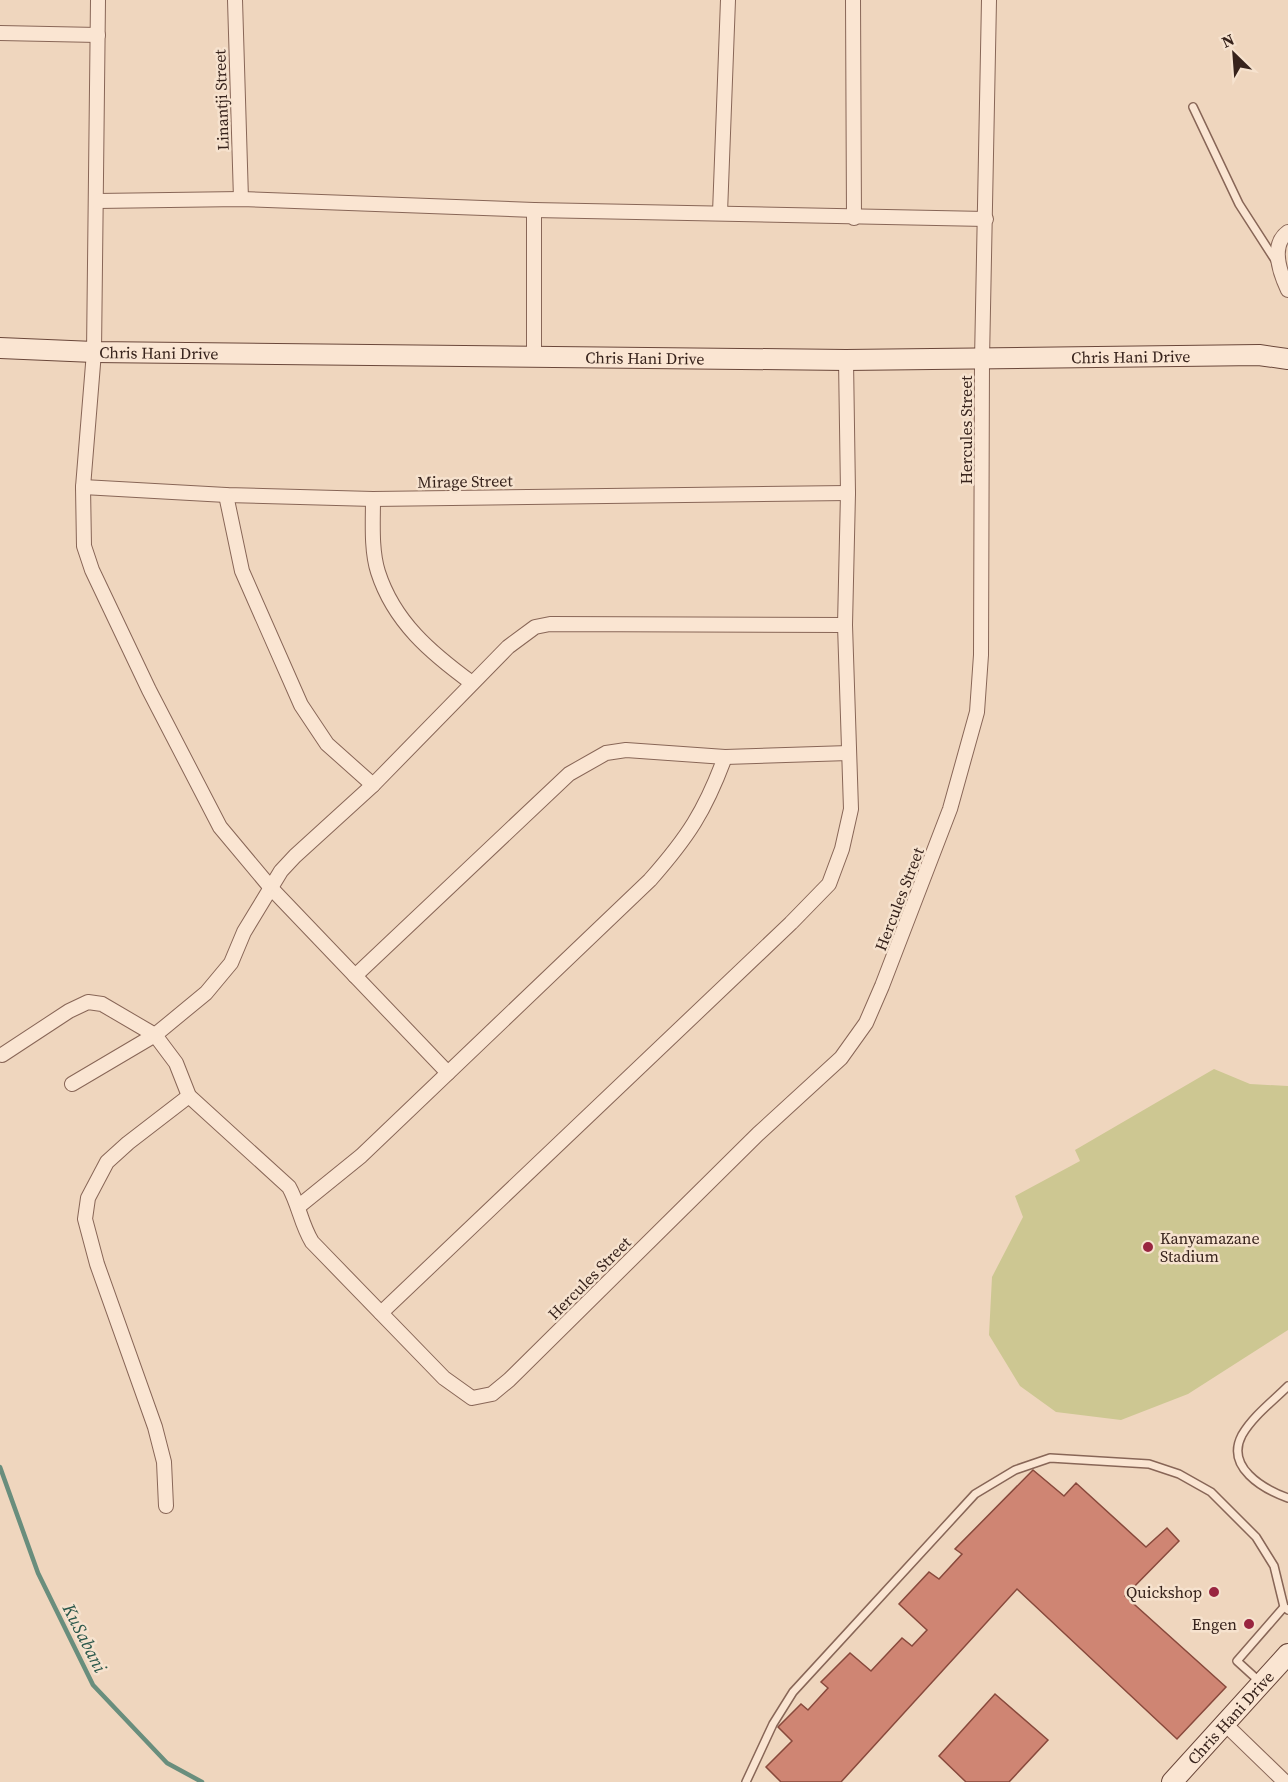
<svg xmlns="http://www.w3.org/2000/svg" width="1288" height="1782" font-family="'Source Serif 4',serif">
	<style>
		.garden { fill: #cdc792 }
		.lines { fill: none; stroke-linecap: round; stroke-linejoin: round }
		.stream { stroke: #698e7d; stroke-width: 4.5 }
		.building { fill: #cf8573; stroke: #88493c; stroke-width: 1.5 }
		.lane-casing { stroke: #886657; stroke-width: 10 }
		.street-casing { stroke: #886657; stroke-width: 16 }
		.secondary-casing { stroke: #6a473a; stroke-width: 22 }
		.lane { stroke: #fae5d2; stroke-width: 7 }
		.street { stroke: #fae5d2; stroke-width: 14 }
		.secondary { stroke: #fae5d2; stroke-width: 20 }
		.poi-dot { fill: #992540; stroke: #f6e2ce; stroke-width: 2 }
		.labels { text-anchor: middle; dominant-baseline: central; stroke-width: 5; stroke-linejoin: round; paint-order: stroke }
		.street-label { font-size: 16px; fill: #37231c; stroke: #f6e2ce }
		.poi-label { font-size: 16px; fill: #37231c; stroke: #f6e2ce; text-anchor: end }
		.water-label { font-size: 18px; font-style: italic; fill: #2a574a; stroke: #f6e2ce }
	</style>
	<rect width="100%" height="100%" fill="#efd6be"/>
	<polygon class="garden" points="1214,1069 1250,1084 1288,1086 1288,1330 1188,1394 1121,1420 1056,1412 1020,1386 989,1335 992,1277 1023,1217 1015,1196 1080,1161 1075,1150"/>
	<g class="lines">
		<polyline class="stream" points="0,1467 38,1573 93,1685 167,1763 202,1782"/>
	</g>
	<g class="building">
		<polygon points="1033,1470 1064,1496 1076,1483 1146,1547 1167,1528 1179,1541 1125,1596 1226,1687 1177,1739 1017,1589 841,1782 781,1782 766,1767 792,1741 778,1727 801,1704 808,1710 828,1688 821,1682 850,1653 871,1671 902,1638 912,1646 927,1630 899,1604 929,1572 939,1579 962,1554 955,1549"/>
		<polygon points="995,1694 1048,1740 1009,1782 966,1782 939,1756"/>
	</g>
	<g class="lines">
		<defs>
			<g id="lane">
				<polyline points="1193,107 1239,204 1275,260"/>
				<path d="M1288,1386c-15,15 -35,30 -46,49 -17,32 21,54 46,63"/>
				<polyline points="1260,1682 1237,1661 1284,1607"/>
				<polyline points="746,1782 773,1724 793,1692 975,1494 1015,1470 1050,1458 1149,1464 1179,1474 1211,1492 1256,1537 1274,1566 1284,1607 1288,1610"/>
			</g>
			<g id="street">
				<polyline points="98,0 94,352 83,487 84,546 92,570 149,690 220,827 271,888 448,1073"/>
				<polyline points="235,0 241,199"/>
				<polyline points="853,0 854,218"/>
				<polyline points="0,33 98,35"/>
				<polyline points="97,201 241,199 534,210 986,219"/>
				<polyline points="720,213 728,0"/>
				<path d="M1288,232c-18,13 -8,41 0,58"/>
				<polyline points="534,357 534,210"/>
				<polyline points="83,487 226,495 373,499 848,493"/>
				<polyline points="226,495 242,571 301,705 327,744 373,785"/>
				<path d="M373,499c0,23 -2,51 5,73 16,50 53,81 94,111"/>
				<polyline points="355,976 569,774 606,753 626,750 725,757 849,753"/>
				<path d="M2,1055l67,-44 19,-9 14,2 53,31 21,28 13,33 100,91c10,18 12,37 23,55l132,136 28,20 20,-4 17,-14 249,-246 83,-76 25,-35 16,-37 68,-177 27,-97 4,-57 1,-295 7,-360"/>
				<polyline points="72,1084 155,1035 206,993 231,963 244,932 281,871 295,856 373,785 508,647 535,627 550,624 845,625"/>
				<path d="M298,1207l63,-51 289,-276c38,-43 55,-69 75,-123"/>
				<polyline points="381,1313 791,923 829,884 842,849 851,809 845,625 848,493 846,360"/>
				<polyline points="166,1506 164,1462 155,1427 97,1264 85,1219 88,1198 107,1162 128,1143 189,1096"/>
				<polyline points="1225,1724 1285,1782"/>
			</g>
			<g id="secondary">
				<path id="s1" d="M0,348l94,4 752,8 413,-5 29,4"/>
				<path id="s2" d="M1172,1782l116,-128"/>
			</g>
		</defs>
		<use href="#lane" class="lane-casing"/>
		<use href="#street" class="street-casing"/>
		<use href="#secondary" class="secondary-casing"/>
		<use href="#lane" class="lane"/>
		<use href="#street" class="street"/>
		<use href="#secondary" class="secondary"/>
	</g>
	<g class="poi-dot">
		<circle cx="1148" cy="1247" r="6"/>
		<circle cx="1214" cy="1592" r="6"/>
		<circle cx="1249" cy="1624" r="6"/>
	</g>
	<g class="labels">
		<g class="street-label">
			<text transform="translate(221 100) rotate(-92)">Linantji Street</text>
			<text stroke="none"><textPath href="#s1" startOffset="159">Chris Hani Drive</textPath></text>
			<text stroke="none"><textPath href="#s1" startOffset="1131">Chris Hani Drive</textPath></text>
			<text stroke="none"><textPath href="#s1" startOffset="645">Chris Hani Drive</textPath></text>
			<text transform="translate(966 430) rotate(-90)">Hercules Street</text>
			<text transform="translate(465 481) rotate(-1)">Mirage Street</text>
			<text transform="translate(899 899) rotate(-69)">Hercules Street</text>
			<text transform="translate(589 1278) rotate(-45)">Hercules Street</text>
			<text stroke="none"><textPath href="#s2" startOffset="87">Chris Hani Drive</textPath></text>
		</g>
		<g class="poi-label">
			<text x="1160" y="1238" text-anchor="start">Kanyamazane<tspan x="1160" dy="18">Stadium</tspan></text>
			<text x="1202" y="1592">Quickshop</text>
			<text x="1237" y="1624">Engen</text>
		</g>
		<g class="water-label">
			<text transform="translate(85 1638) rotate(63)">KuSabani</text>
		</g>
	</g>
	<g transform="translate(1234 54) rotate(335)" stroke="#f6e2ce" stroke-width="4.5" paint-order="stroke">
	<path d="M0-4.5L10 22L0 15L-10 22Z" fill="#37231c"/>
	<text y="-9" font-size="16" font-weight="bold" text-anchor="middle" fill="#37231c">N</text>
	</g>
</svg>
